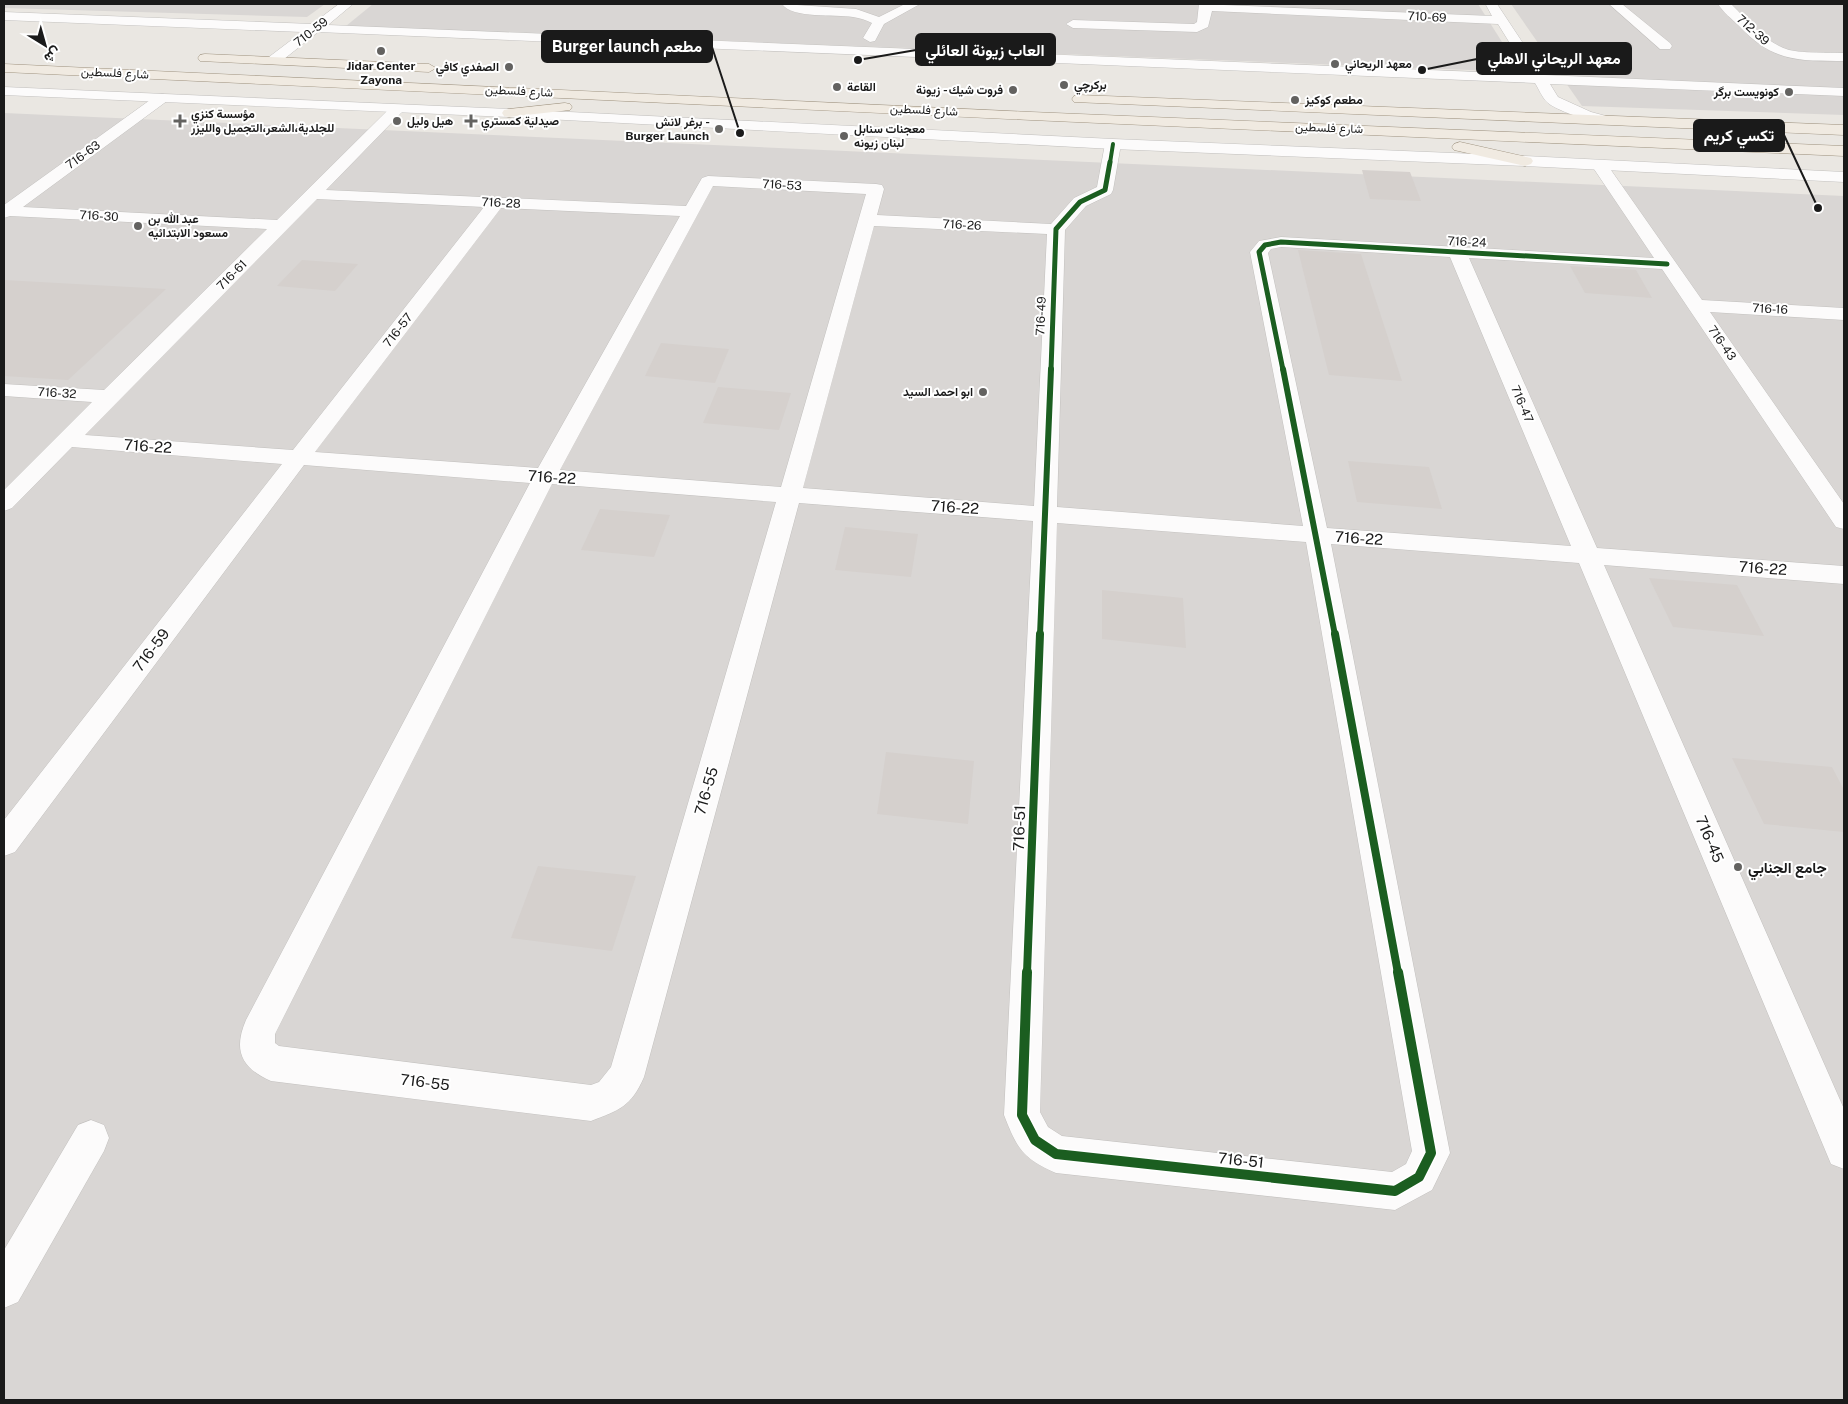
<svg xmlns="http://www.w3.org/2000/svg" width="1848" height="1404" font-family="'Public Sans',Vazirmatn,sans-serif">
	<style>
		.residential { fill: #d9d6d4 }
		.building { fill: #d5d0cd }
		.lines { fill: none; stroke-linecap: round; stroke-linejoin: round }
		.minor-casing { stroke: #c2c0be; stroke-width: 1 }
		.tertiary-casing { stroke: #c2c0be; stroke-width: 1 }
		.primary-casing { stroke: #9f9380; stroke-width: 1 }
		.minor { fill: #fcfbfb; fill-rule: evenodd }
		.tertiary { fill: #fcfbfb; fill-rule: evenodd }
		.primary { fill: #f0eae1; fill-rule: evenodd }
		.cycleway-far4-casing { stroke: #fff; stroke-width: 5.5 }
		.cycleway-far3-casing { stroke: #fff; stroke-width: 7 }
		.cycleway-far2-casing { stroke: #fff; stroke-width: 9 }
		.cycleway-far1-casing { stroke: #fff; stroke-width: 11 }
		.cycleway-casing { stroke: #fff; stroke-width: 13 }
		.cycleway-far4 { stroke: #1b5e20; stroke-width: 4 }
		.cycleway-far3 { stroke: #1b5e20; stroke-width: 5 }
		.cycleway-far2 { stroke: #1b5e20; stroke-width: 6 }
		.cycleway-far1 { stroke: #1b5e20; stroke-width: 8 }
		.cycleway { stroke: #1b5e20; stroke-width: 10 }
		.poi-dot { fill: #636260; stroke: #fff; stroke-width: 2 }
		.labels { text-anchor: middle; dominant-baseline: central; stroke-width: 4; stroke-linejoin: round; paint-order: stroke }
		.far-street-label { font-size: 12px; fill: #1a1a1a; stroke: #fff }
		.far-poi-label { font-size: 12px; font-weight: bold; fill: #1a1a1a; stroke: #fff; text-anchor: start }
		.street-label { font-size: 15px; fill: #1a1a1a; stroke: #fff }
		.poi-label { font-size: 15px; font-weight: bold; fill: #1a1a1a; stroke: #fff; text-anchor: start }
		.leader { fill: none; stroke: #1a1a1a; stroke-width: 2 }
		.callout-dot { fill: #1a1a1a; stroke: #fff; stroke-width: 2 }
		.callout { fill: #1a1a1a; stroke: #1a1a1a; stroke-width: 2 }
		.callout-label { font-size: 16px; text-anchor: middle; font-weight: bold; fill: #fff }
	</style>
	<rect width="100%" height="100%" fill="#eae7e2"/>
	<g class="residential">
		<polygon points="4,4 325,4 307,17 4,8"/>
		<polygon points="373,4 1478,4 1521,72 346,26"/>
		<polygon points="1511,4 1844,4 1844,115 1582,106"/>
		<polygon points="4,113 1844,196 1844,1400 4,1400"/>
	</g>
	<g class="building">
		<polygon points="1362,170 1410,172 1421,201 1370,199"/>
		<polygon points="1298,250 1361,254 1402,381 1329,375"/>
		<polygon points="302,260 358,264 335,291 277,286"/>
		<polygon points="1570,266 1636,270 1652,298 1585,293"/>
		<polygon points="4,280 166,289 68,380 4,376"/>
		<polygon points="661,343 729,349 715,383 645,376"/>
		<polygon points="718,387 791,393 779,430 703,423"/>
		<polygon points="1348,461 1429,467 1442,509 1357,502"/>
		<polygon points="600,509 670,515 654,557 581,550"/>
		<polygon points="845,527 918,534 911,577 835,570"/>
		<polygon points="1649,578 1737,585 1764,636 1673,627"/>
		<polygon points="1102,590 1183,598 1186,648 1102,639"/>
		<polygon points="886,752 974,761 968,824 877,814"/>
		<polygon points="1732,758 1832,767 1844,790 1844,832 1764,824"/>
		<polygon points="538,866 636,876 612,951 511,938"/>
	</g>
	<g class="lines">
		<defs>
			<g id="minor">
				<path d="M339,4h14l-25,21 1201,49 -31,-50 -286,-13 -4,16 -11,5 -124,-4 -7,-4 7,-4 121,4 3,-2 2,-18 293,12 -6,-11 11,-1 47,71 300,13v8l-294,-12 8,13 33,15 15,4 3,3 -3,3c-10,3 -50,-12 -58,-19 -6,-5 -9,-14 -13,-20l-1217,-51 -39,31 -5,1 -7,-4 2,-3 33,-25 -298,-12v-8l308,12z"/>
				<path d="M782,4l74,5 23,8 26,-13h15l-36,20 -9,17 -5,1 -7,-4 9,-15c-6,-3 -12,-5 -19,-6 -17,-3 -61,2 -71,-13z"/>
				<polygon points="1609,4 1622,4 1670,43 1672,46 1670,49 1660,49"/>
				<path d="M1718,4h13c17,16 34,39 58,46 18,4 37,2 55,3v8c-46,0 -71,1 -105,-35 -7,-7 -16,-14 -21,-22z"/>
				<path d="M162,94l5,1 2,3 -2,3 -144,106 254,13 115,-114h10l2,3 -2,3 -76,78 360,16 16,-28 6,-2 168,8 6,1 2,4 -7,26 174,9 23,-26 23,-11 8,-43 2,-3h12l2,3 -8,46 -2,4 -25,12 -21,24 -8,277 246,19 -53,-274 9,-11 22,-4 373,21 -62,-92 2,-3h12l96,137 142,8v12l-134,-8 134,192v25l-8,-2 -174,-258 -193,-11 128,290 247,18v18l-240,-19 240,544v60l-13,-5 -252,-601 -248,-19 119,609 -18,37 -37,20 -339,-37c-34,-15 -39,-25 -52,-58l29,-594 -234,-18 -155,574c-13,30 -25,33 -53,44l-320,-40c-30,-13 -38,-31 -25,-61l284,-537 -226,-18 -289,387 -11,4v-36l278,-356 -210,-17 -60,61 -8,3v-21l88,-88 -88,-6v-12l100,6 163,-161 -257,-13 -6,2v-13l153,-110zM713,186l153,8 -85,293 -221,-17zM317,199l167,8 -191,243 -208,-15zM501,208l179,8 -142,252 -223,-16zM874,226l173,8 -13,272 -231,-18zM1281,247l169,10 121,289 -244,-18 -59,-275 3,-4zM552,484l224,18 -165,565 -12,15 -8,3 -312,-39 -4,-3v-9zM1057,523l249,19 106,609 -6,13 -14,8 -330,-36 -14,-9 -8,-15z"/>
				<polygon points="91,1120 104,1125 109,1138 104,1151 18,1302 4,1308 4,1250 78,1125"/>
			</g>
			<polygon id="tertiary" points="4,87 509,109 1113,139 1525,156 1844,172 1844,182 1525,166 1113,149 509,117 4,95"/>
			<g id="primary">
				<polygon points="205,54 429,64 436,68 429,72 200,61 198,58 200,55"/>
				<polygon points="4,64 1031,112 1844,146 1844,156 1031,120 4,72"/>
				<polygon points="1079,95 1844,125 1844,135 1074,102 1072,99 1074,96"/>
				<polygon points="565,103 570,104 572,107 570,110 509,117 504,116 502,113 504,110 509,109"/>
				<polygon points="1460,142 1531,158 1533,161 1531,164 1525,166 1454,150 1452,147 1454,144"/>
			</g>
		</defs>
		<use href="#minor" class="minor-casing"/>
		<use href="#tertiary" class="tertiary-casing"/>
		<use href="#primary" class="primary-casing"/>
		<use href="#minor" class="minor"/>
		<use href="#tertiary" class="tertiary"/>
		<use href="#primary" class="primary"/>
		<defs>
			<polyline id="cycleway-far4" points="1110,163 1113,144"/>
			<g id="cycleway-far3">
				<polyline points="1051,370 1056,229 1080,202 1105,190 1110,162"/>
				<polyline points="1283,370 1259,252 1265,245 1281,242 1667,264"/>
			</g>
			<g id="cycleway-far2">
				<polyline points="1283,369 1335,635"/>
				<polyline points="1040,635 1051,369"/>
			</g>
			<g id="cycleway-far1">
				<polyline points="1335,634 1398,973"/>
				<polyline points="1027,973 1040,634"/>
			</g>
			<polyline id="cycleway" points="1027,972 1022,1115 1035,1140 1056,1154 1395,1191 1419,1177 1431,1153 1398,972"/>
		</defs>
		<use href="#cycleway-far4" class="cycleway-far4-casing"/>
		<use href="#cycleway-far3" class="cycleway-far3-casing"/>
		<use href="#cycleway-far2" class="cycleway-far2-casing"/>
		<use href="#cycleway-far1" class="cycleway-far1-casing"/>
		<use href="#cycleway" class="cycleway-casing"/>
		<use href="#cycleway-far4" class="cycleway-far4"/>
		<use href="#cycleway-far3" class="cycleway-far3"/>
		<use href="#cycleway-far2" class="cycleway-far2"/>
		<use href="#cycleway-far1" class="cycleway-far1"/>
		<use href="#cycleway" class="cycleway"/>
	</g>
	<g class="poi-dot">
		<circle cx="381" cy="51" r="5"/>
		<circle cx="1335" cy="64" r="5"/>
		<circle cx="509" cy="67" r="5"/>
		<circle cx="1064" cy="85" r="5"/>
		<circle cx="837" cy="87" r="5"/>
		<circle cx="1013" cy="90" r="5"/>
		<circle cx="1789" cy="92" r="5"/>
		<circle cx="1295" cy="100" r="5"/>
		<path d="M177.5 113.5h5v5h5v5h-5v5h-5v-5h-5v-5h5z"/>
		<circle cx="397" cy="121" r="5"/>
		<path d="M468.5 113.5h5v5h5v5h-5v5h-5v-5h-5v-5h5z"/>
		<circle cx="719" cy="129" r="5"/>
		<circle cx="844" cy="136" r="5"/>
		<circle cx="138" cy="226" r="5"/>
		<circle cx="983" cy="392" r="5"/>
		<circle cx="1738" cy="867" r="5"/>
	</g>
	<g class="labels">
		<g class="far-street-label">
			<text transform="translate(1427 17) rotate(3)">710-69</text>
			<text transform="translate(1753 30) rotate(42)">712-39</text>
			<text transform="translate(311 32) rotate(-38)">710-59</text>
			<text transform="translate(115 73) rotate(3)">شارع فلسطين</text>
			<text transform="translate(519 91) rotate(3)">شارع فلسطين</text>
			<text transform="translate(924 110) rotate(3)">شارع فلسطين</text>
			<text transform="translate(1329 128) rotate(2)">شارع فلسطين</text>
			<text transform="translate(83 155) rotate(-36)">716-63</text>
			<text transform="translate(782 185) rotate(3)">716-53</text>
			<text transform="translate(501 203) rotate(3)">716-28</text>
			<text transform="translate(99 216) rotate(3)">716-30</text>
			<text transform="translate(962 225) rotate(3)">716-26</text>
			<text transform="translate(1467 242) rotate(3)">716-24</text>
			<text transform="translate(232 275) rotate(-45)">716-61</text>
			<text transform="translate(1770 309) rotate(3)">716-16</text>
			<text transform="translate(1041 316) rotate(-88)">716-49</text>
			<text transform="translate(398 330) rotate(-52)">716-57</text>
			<text transform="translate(1722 343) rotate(55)">716-43</text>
			<text transform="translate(57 393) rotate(4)">716-32</text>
			<text transform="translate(1522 404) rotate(67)">716-47</text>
		</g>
		<g class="far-poi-label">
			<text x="1345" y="64">معهد الريحاني</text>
			<text x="381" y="66" text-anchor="middle">Jidar Center<tspan x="381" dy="14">Zayona</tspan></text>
			<text x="499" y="67" text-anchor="end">الصفدي كافي</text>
			<text x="1074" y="85">بركرچي</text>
			<text x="847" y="87">القاعة</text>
			<text x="1003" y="90" text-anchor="end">فروت شيك - زيونة</text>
			<text x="1779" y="92" text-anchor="end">كونويست برگر</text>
			<text x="1305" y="100">مطعم كوكيز</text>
			<text x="191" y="114">مؤسسة كنزي<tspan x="191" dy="14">للجلدية،الشعر،التجميل والليزر</tspan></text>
			<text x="407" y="121">هيل وليل</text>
			<text x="481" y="121">صيدلية كمستري</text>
			<text x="709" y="122" text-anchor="end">برغر لانش -<tspan x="709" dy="14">Burger Launch</tspan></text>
			<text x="854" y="129">معجنات سنابل<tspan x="854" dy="14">لبنان زيونه</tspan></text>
			<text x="148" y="219">عبد الله بن<tspan x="148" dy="14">مسعود الابتدائيه</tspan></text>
			<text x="973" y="392" text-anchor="end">ابو احمد السيد</text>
		</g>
		<g class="street-label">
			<text transform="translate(148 446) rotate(4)">716-22</text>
			<text transform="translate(552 477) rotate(4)">716-22</text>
			<text transform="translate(955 507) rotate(4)">716-22</text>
			<text transform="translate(1359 538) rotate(4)">716-22</text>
			<text transform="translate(1763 568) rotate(4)">716-22</text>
			<text transform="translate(151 650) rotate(-53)">716-59</text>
			<text transform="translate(706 791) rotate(-74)">716-55</text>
			<text transform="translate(1019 828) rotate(-88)">716-51</text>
			<text transform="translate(1710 839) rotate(67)">716-45</text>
			<text transform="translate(425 1082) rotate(7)">716-55</text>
			<text transform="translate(1241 1160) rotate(6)">716-51</text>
		</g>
		<g class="poi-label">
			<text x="1748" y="867">جامع الجنابي</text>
		</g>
	</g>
	<path class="leader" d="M740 133L712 47M858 60L916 50M1422 70L1477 59M1818 208L1784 135"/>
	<g class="callout-dot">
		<circle cx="740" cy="133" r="5"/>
		<circle cx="858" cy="60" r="5"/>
		<circle cx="1422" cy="70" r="5"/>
		<circle cx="1818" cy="208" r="5"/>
	</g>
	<g class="callout">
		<rect x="542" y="31" width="170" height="31" rx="5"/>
		<rect x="916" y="34" width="139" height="31" rx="5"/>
		<rect x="1477" y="43" width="154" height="31" rx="5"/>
		<rect x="1694" y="120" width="90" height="31" rx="5"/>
	</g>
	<g class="callout-label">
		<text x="627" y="52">Burger launch مطعم</text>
		<text x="985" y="56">العاب زيونة العائلي</text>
		<text x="1554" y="64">معهد الريحاني الاهلي</text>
		<text x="1739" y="141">تكسي كريم</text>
	</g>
	<rect width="1848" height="1404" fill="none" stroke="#1a1a1a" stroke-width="10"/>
	<g transform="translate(45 45) rotate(143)" stroke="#ffffff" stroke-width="4" paint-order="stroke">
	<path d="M0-4L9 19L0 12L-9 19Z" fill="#1a1a1a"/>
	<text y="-8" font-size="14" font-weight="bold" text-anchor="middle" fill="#1a1a1a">ش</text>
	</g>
</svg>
